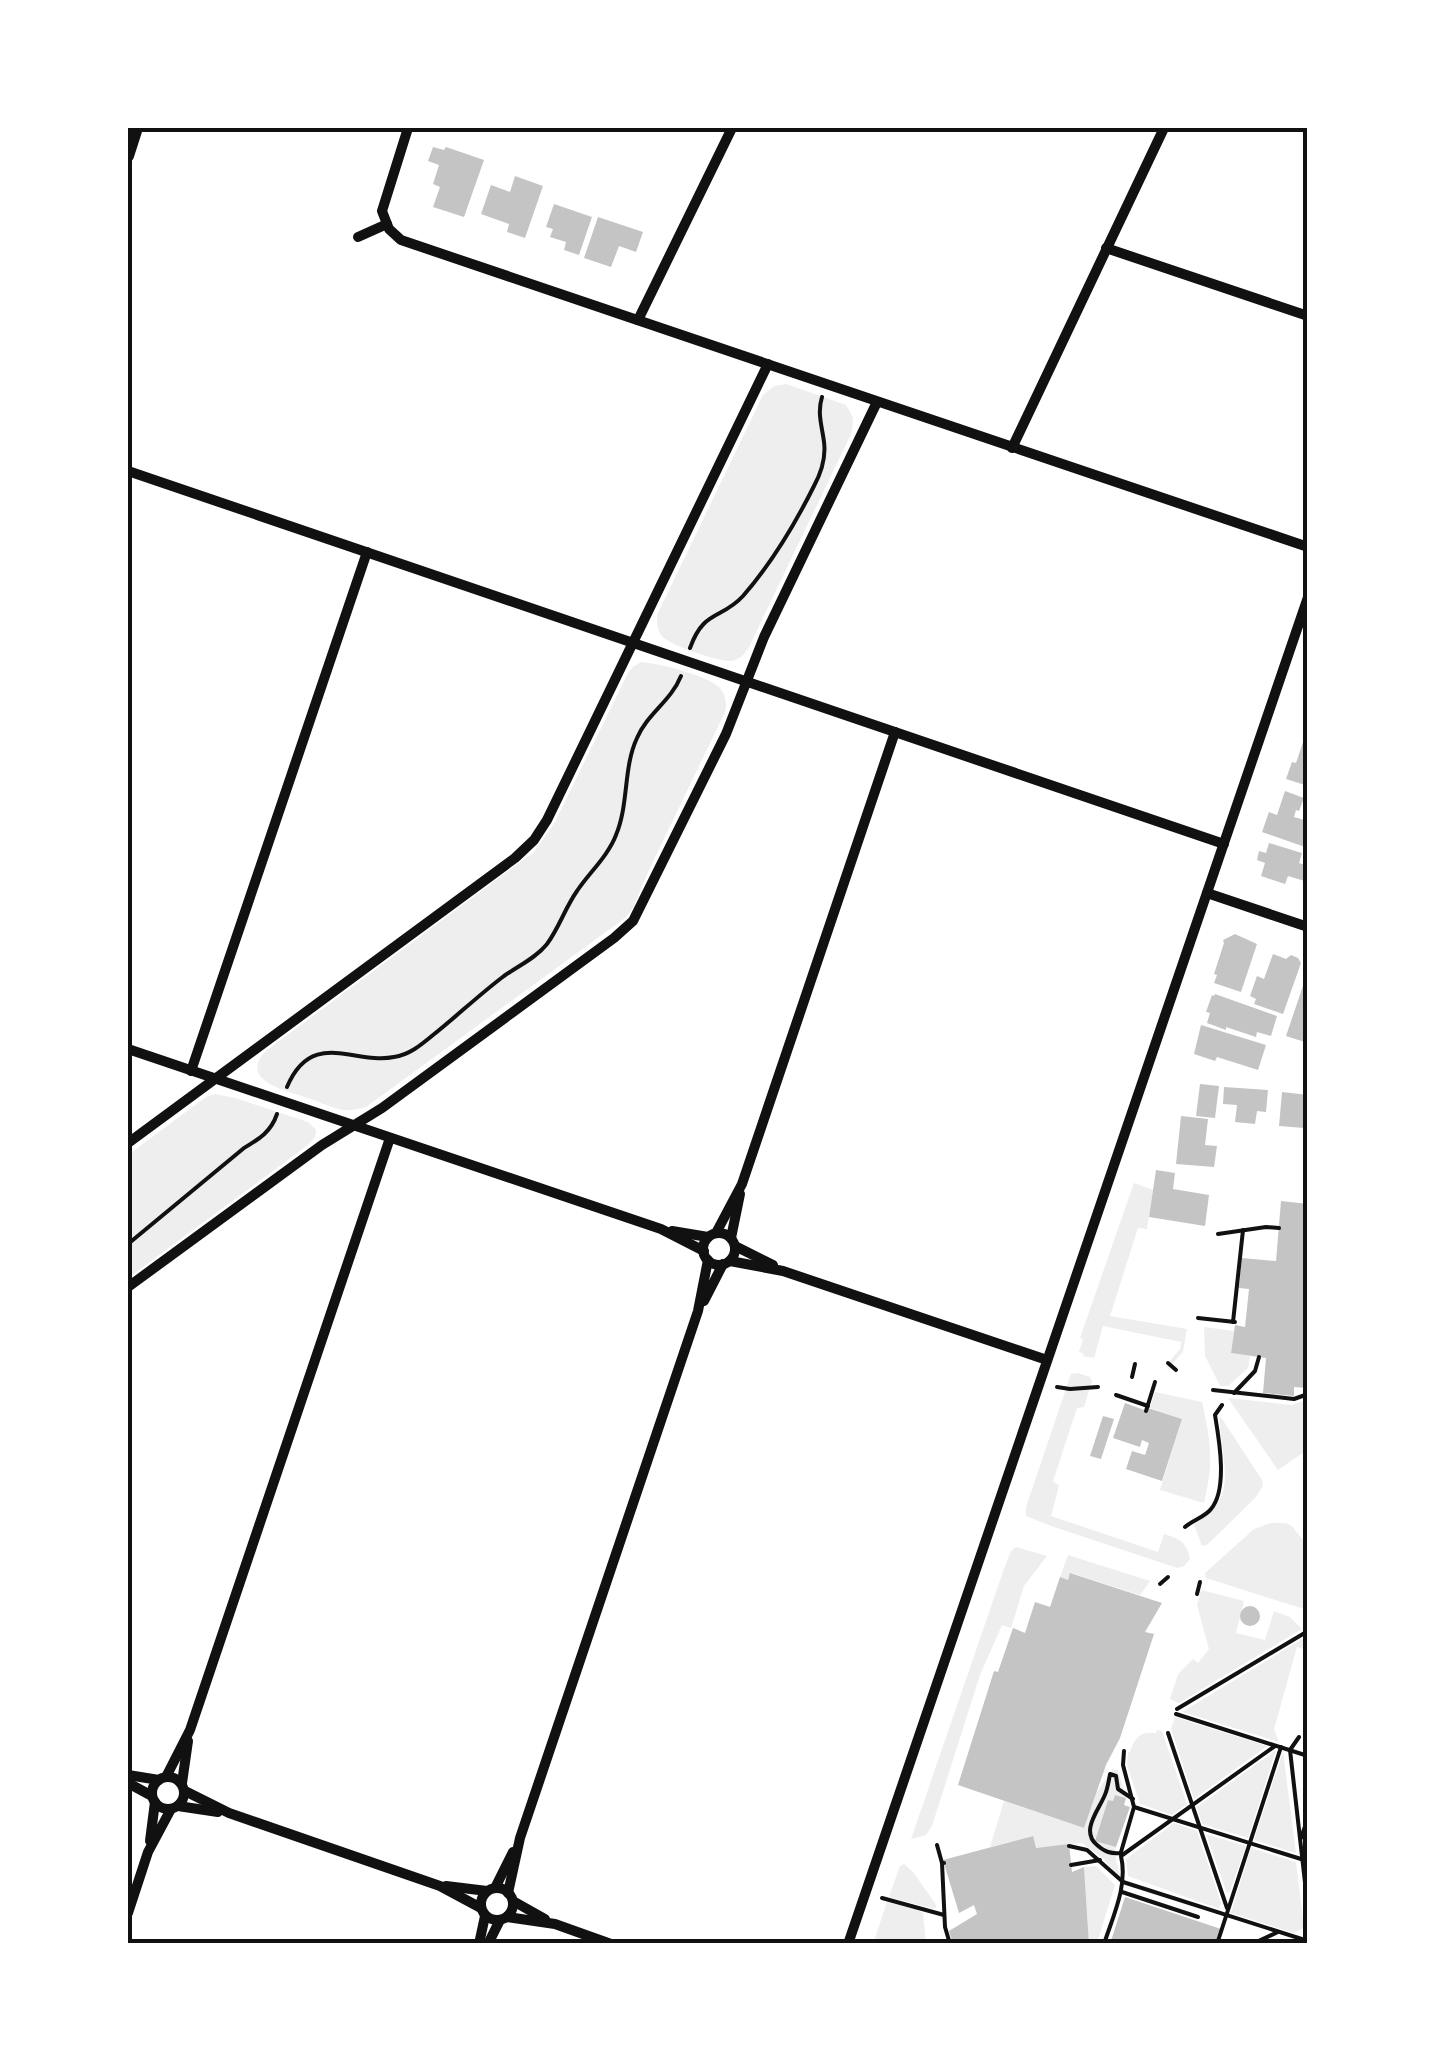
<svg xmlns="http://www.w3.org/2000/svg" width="1435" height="2071" font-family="Figtree,sans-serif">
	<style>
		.green { fill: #eee }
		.building { fill: #c4c4c4 }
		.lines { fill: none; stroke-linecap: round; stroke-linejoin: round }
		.path { stroke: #111; stroke-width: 4 }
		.minor { stroke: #111; stroke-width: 10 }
		.tertiary { stroke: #111; stroke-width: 12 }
		.neatline { fill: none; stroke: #111; stroke-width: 4 }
	</style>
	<rect width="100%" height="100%" fill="#fff"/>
	<g class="green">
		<path d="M786,384l60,21 7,13 -1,14 -103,215c-5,8 -9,12 -18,14 -12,1 -59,-15 -68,-24 -6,-6 -6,-14 -6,-22l106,-220 11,-9z"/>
		<path d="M641,662c17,1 68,14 79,26 6,8 7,15 5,24l-76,158 -16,38 -8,10 -259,189c-8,2 -16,4 -24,3 -12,-3 -25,-9 -37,-13 -21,-7 -68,-17 -38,-47l267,-198 21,-30 73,-149 5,-6z"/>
		<polygon points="215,1094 235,1098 308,1122 316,1130 315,1137 308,1145 128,1278 128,1155 206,1097"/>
		<polygon points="1134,1183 1153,1190 1147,1229 1138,1228 1110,1316 1187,1329 1183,1352 1172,1364 1170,1361 1180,1349 1181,1342 1103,1326 1094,1358 1083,1356 1084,1354 1079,1352 1083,1339 1080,1338"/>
		<polygon points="1204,1327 1234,1331 1231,1353 1250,1356 1248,1368 1228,1386 1220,1386 1205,1356"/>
		<path d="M1078,1373l12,4 2,4 -8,26 -7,1 -24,73 6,5 -8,30 107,36 6,-18c16,5 23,8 26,25l-6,7 -7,2 -126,-42 -25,-10v-9l45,-133z"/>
		<path d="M1155,1392l47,10c9,41 12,60 2,101l-44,-13 22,-71 -32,-11z"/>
		<polygon points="1228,1398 1292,1405 1307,1400 1307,1450 1278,1470"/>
		<path d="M1220,1416l42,64 1,6 -8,12 -48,47 -5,1 -8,-22c49,-28 25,-64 26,-108z"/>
		<polygon points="1271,1523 1286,1523 1292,1526 1305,1543 1307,1610 1206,1578 1205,1573 1254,1529"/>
		<polygon points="1016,1547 1047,1556 1024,1586 1011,1628 1002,1625 980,1675 932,1826 926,1835 911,1839 1005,1566 1011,1551"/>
		<polygon points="1068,1555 1150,1581 1140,1595 1071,1573 1068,1580 1060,1577"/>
		<polygon points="1201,1590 1244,1601 1236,1633 1265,1640 1274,1611 1290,1617 1302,1629 1179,1703 1170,1699 1178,1674 1193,1659 1198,1663 1209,1649 1197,1605"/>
		<polygon points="1307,1636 1307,1650 1297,1647 1274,1729 1279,1742 1182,1712"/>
		<polygon points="1175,1717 1267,1746 1194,1799 1171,1729"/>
		<path d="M1157,1730l5,1 25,73 -15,11 -32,-11 -13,-39 1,-13h2c5,-15 10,-21 26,-19z"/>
		<polygon points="1276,1750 1248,1838 1202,1824 1197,1807"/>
		<polygon points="1283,1752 1296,1853 1254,1840"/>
		<path d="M1113,1769l5,1 8,28 -11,-3 -2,6 -5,-1 -13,40 21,7c-3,12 4,20 4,32l-16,-20 -22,-16 -46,5 -4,-12 -42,11 14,-46 80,27 12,-35z"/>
		<polygon points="1174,1823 1197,1831 1221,1903 1219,1909 1128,1876 1126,1859"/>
		<polygon points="1206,1834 1246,1846 1230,1891 1227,1893"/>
		<polygon points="1251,1848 1296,1862 1304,1927 1294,1933 1231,1913"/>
		<polygon points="904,1864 913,1872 937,1906 934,1909 889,1897 900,1866"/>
		<polygon points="1096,1866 1115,1885 1097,1943 1089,1943 1084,1867"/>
		<polygon points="887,1902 916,1909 923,1913 926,1943 873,1944"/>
	</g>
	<g class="building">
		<polygon points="433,147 444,150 446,147 484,160 464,217 433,207 440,187 433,184 439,165 428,161"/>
		<polygon points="515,176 543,186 525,238 507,232 509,224 481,214 491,185 510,192"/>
		<polygon points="554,204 592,217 579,255 564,250 566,242 550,237 553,229 546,227"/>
		<polygon points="598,217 643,232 636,252 619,246 611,267 584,258"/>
		<polygon points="1303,742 1308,743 1308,786 1286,779 1292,762 1296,763"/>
		<polygon points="1285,791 1304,798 1299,811 1296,810 1294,817 1308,821 1308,848 1262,832 1269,812 1277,815"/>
		<polygon points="1269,843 1302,853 1299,863 1308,866 1308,882 1288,876 1285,884 1261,876 1265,863 1257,860 1259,851 1266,853"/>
		<polygon points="1235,934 1257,944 1241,992 1214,983 1217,975 1214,974 1224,943 1223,940"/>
		<polygon points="1273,954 1286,959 1291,955 1298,958 1301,963 1283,1014 1254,1004 1256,999 1250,996 1257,976 1264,979"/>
		<polygon points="1307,974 1308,975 1308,1043 1286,1036"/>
		<polygon points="1215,994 1277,1016 1271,1036 1257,1032 1256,1037 1226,1027 1226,1030 1207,1023 1210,1013 1206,1012 1212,995 1214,996"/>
		<polygon points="1201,1025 1266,1045 1258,1070 1217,1057 1215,1061 1194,1054"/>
		<polygon points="1200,1084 1219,1086 1215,1118 1196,1116"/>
		<polygon points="1224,1087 1268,1090 1266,1112 1257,1111 1255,1124 1235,1122 1237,1105 1223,1104"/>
		<polygon points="1282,1092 1308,1095 1304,1128 1279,1126"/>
		<polygon points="1181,1116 1208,1119 1205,1145 1217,1146 1214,1167 1176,1164"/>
		<polygon points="1156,1170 1175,1173 1173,1189 1209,1195 1205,1226 1149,1217"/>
		<polygon points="1281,1201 1308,1204 1308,1388 1294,1387 1294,1396 1263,1393 1266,1358 1231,1353 1235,1325 1245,1327 1249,1289 1239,1288 1242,1258 1276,1261"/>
		<polygon points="1125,1403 1147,1411 1148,1408 1182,1419 1162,1481 1126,1469 1132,1451 1145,1455 1149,1443 1142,1440 1140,1447 1113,1438"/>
		<polygon points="1103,1416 1114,1419 1101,1459 1090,1456"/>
		<polygon points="1070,1573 1162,1603 1145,1632 1154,1634 1120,1738 1106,1765 1084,1828 958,1785 994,1671 998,1672 1013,1628 1025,1633 1035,1602 1050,1607 1060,1577 1068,1580"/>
		<circle cx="1250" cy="1616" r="10"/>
		<polygon points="1115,1795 1126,1798 1124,1805 1130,1807 1116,1847 1095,1841 1108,1800 1113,1801"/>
		<polygon points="1033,1836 1036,1848 1069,1844 1072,1872 1084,1867 1089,1944 953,1944 949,1931 977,1914 974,1905 959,1913 943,1860"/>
		<polygon points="1125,1897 1221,1929 1216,1944 1110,1944"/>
	</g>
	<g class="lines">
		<g class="path">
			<path d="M690,648c14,-39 31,-28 53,-52 28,-32 52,-72 71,-110 7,-13 12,-29 10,-44 -2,-16 -7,-29 -2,-45"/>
			<path d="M287,1087c25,-59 67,-22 107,-30 15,-2 27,-12 39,-22 24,-19 47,-41 71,-59 14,-10 32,-18 43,-32 12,-16 18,-36 30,-53 12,-18 31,-35 39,-56 13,-31 7,-67 21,-97 10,-24 34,-37 44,-62"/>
			<polyline points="1218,1234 1266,1227 1279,1228"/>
			<path d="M128,1244l116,-96c15,-9 27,-16 33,-34"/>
			<polyline points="1198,1318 1235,1322"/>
			<polyline points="1233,1322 1243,1230"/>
			<polyline points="1168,1363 1176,1370"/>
			<polyline points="1132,1377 1135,1364"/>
			<polyline points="1057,1387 1070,1389 1098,1387"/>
			<polyline points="1213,1390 1294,1399 1308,1394"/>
			<polyline points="1234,1393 1255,1371 1259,1357"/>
			<polyline points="1116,1395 1148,1406"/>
			<polyline points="1146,1411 1155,1382"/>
			<path d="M1185,1527c8,-7 20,-10 26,-18 17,-20 8,-70 4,-94l7,-10"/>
			<polyline points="1160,1584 1168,1577"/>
			<polyline points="1197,1594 1200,1582"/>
			<polyline points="1177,1709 1308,1631"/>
			<polyline points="1176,1714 1308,1756"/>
			<polyline points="1168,1733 1227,1908"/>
			<polyline points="1299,1737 1290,1750 1308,1909"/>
			<polyline points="1134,1807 1301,1859"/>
			<polyline points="1301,1838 1308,1818"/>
			<polyline points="937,1845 942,1863"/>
			<polyline points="1069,1846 1087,1850 1123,1882 1308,1941"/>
			<polyline points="1121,1852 1134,1807 1123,1765 1124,1751"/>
			<path d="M1121,1853c-10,1 -16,-1 -24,-8 -18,-15 4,-37 9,-53 2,-6 3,-12 4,-18l6,2 2,13 15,10"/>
			<polyline points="944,1863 942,1863 945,1927 950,1944"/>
			<polyline points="1071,1865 1100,1860"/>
			<polyline points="1122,1892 1198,1917"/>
			<polyline points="882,1898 944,1915"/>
			<path d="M1104,1944c9,-28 24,-58 17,-88l154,-110"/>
			<polyline points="1217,1944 1281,1747"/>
			<polyline points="1252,1944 1278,1932"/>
		</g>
		<g class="minor">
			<polyline points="408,128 382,211 389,229 401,240 1308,547"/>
			<polyline points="358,237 387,224"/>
			<polyline points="1106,248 1308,316"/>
			<polyline points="638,320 732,128"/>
			<polyline points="1012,448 1164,128"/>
			<polyline points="128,471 1224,844"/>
			<polyline points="1207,893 1308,927"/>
			<polyline points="128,1049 661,1229 704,1251"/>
			<polyline points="191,1071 367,552"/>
			<polyline points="128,1143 515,858 534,840 547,820 768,364"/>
			<polyline points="672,1231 708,1237"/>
			<polyline points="716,1233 742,1184 895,732"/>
			<circle cx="719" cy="1249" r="16"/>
			<polyline points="731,1238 740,1194"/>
			<polyline points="735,1246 773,1265"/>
			<polyline points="730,1261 783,1271 1047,1360"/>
			<polyline points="128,1287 322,1145 382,1108 614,938 633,921 726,734 764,637 877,402"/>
			<polyline points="704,1301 723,1264"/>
			<polyline points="128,1775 159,1780"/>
			<circle cx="168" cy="1793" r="16"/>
			<polyline points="166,1777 190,1730 390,1138"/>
			<polyline points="128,1783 152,1796"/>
			<polyline points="182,1783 188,1741"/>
			<polyline points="185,1791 229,1813 440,1886 481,1908"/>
			<polyline points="178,1806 218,1812"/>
			<polyline points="150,1841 155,1802"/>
			<polyline points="446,1886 487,1891"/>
			<circle cx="497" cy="1904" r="16"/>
			<polyline points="495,1888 513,1852"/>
			<polyline points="508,1893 520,1838 698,1311 708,1260"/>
			<polyline points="513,1901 545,1919"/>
			<polyline points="128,1913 148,1852 171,1809"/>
			<polyline points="507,1917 555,1924 611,1944"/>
			<polyline points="479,1944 485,1916"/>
			<polyline points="488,1944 500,1920"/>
			<polyline points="848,1944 1308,597"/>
		</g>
		<polyline class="tertiary" points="128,156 137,128"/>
	</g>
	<rect width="1435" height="2071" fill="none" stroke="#ffffff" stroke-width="260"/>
	<rect x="130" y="130" width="1175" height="1811" class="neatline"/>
</svg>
